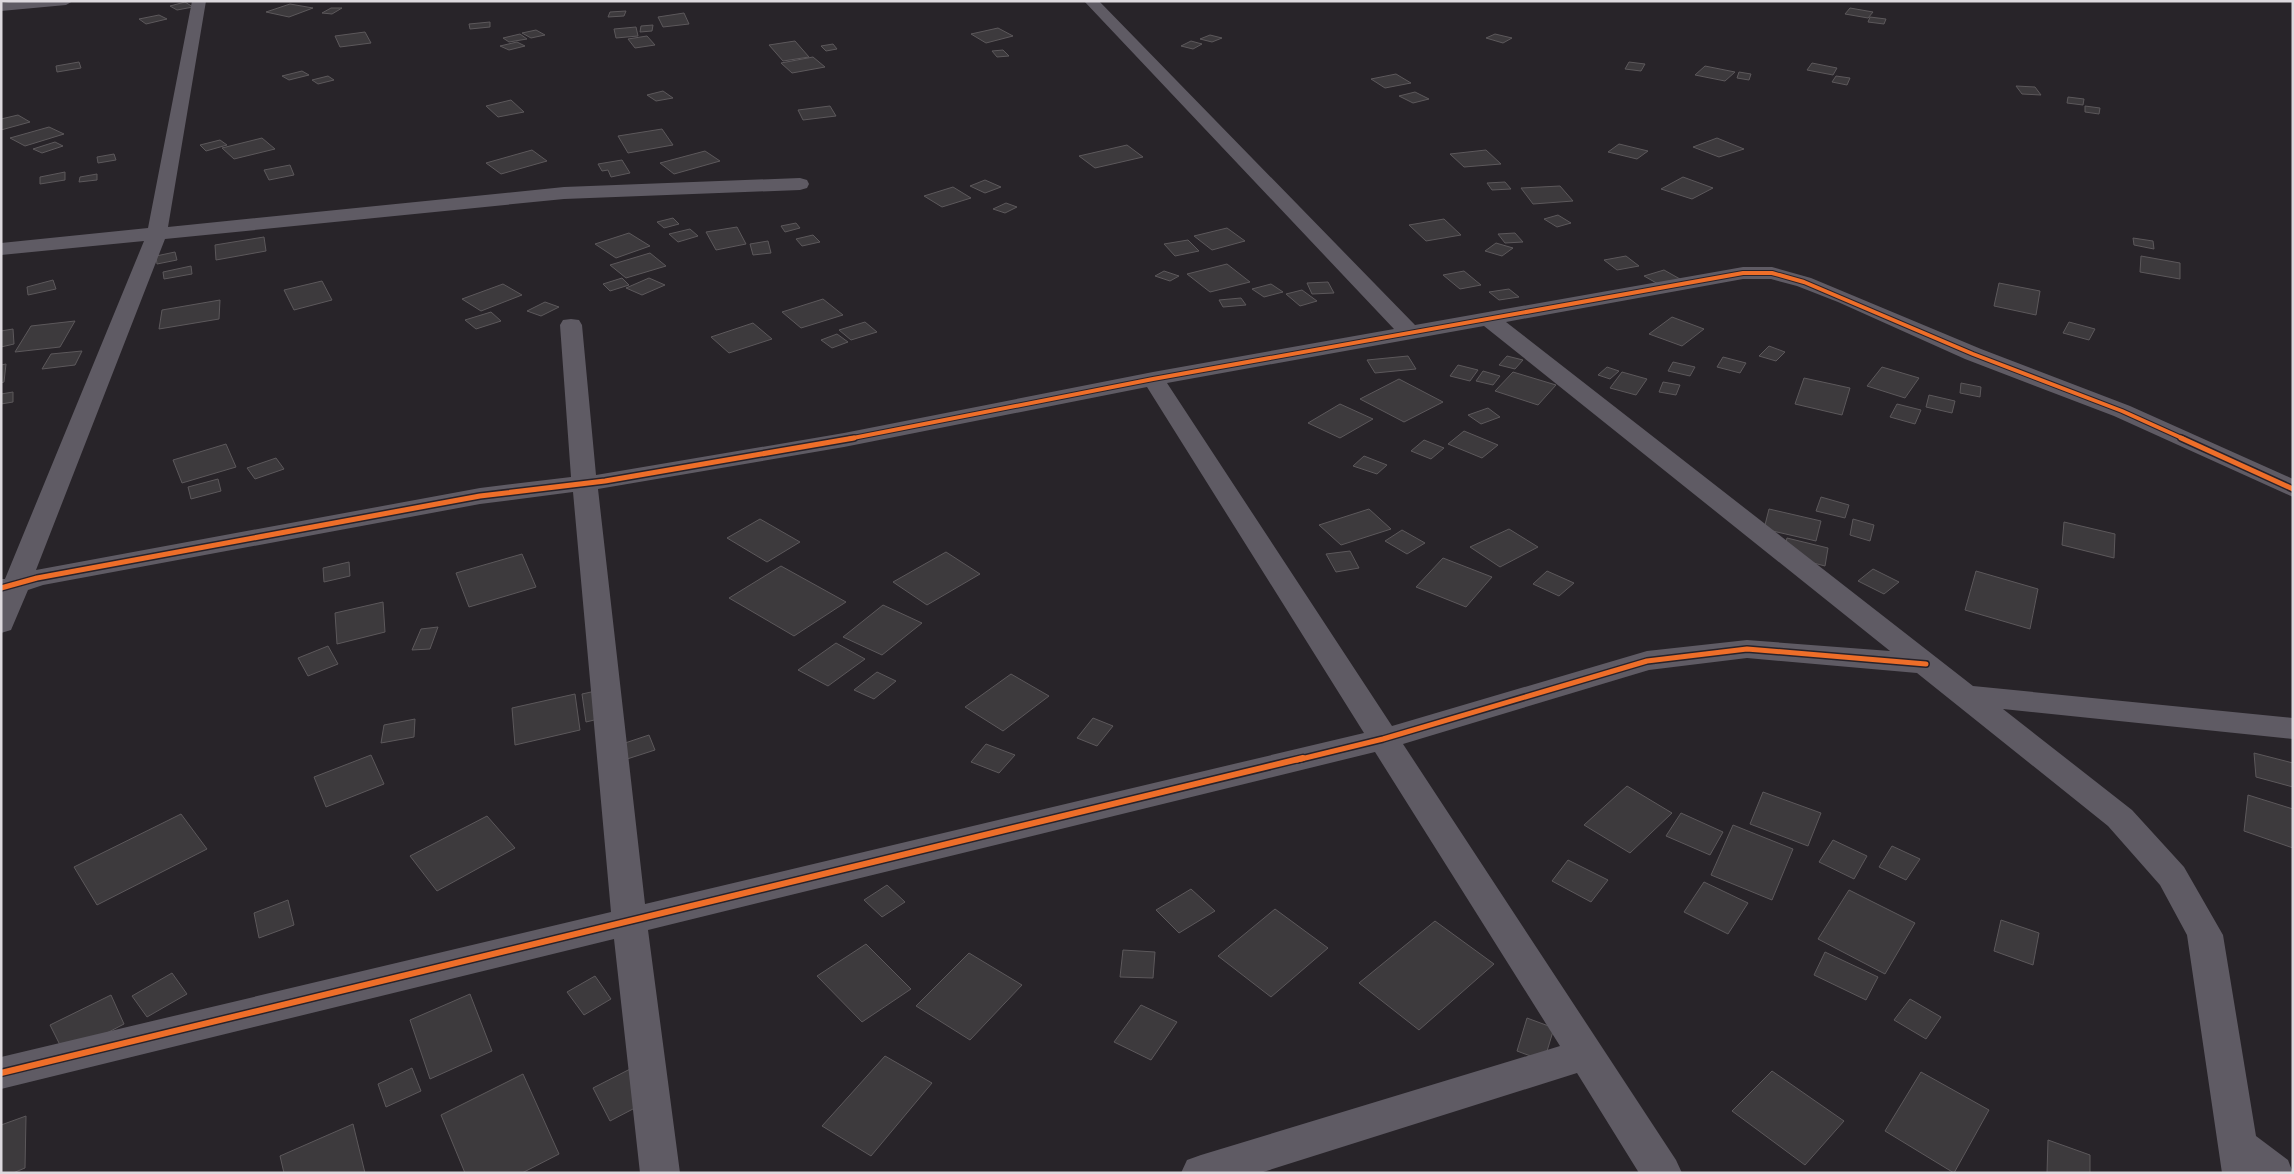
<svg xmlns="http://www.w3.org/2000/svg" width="2294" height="1174" font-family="Poppins,sans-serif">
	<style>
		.building { fill: #3d3a3d; stroke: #5c585b }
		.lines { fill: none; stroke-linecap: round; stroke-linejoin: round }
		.minor { fill: #5f5b64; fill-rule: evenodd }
		.cycleway-far2-casing { stroke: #29232a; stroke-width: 6 }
		.cycleway-far1-casing { stroke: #29232a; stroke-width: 8 }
		.cycleway-casing { stroke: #29232a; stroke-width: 9 }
		.cycleway-far2 { stroke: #ee6e29; stroke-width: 4 }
		.cycleway-far1 { stroke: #ee6e29; stroke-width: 5 }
		.cycleway { stroke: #ee6e29; stroke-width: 6 }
	</style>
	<rect width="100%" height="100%" fill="#282429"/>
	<g class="building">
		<polygon points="185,2 193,7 177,10 170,6"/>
		<polygon points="290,4 313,8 289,17 266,12"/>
		<polygon points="331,8 342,8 332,14 322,13"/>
		<polygon points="1850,8 1873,12 1868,18 1845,14"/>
		<polygon points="626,11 624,16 608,17 610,12"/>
		<polygon points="684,13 689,24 663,27 658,17"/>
		<polygon points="159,15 167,19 146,24 139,19"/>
		<polygon points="1870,17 1886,19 1884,24 1868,22"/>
		<polygon points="490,22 490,27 470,29 469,24"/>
		<polygon points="653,25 652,31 640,32 641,26"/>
		<polygon points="636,27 638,36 616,38 614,29"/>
		<polygon points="998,28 1013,36 986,43 971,34"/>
		<polygon points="536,30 545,35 531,38 522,33"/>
		<polygon points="365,32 371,43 340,47 335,36"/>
		<polygon points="520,34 527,39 509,42 503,38"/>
		<polygon points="1495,34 1512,38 1503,43 1486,38"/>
		<polygon points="1210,35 1222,38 1212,42 1200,39"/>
		<polygon points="647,36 655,45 635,48 628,39"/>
		<polygon points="795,41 809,57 783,61 769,45"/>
		<polygon points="1191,41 1202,44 1193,49 1181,46"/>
		<polygon points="517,42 525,46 509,50 500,46"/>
		<polygon points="833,44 837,49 826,51 821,46"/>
		<polygon points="1003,50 1009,56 997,57 992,51"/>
		<polygon points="813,57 825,67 792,73 781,63"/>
		<polygon points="79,62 81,68 57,72 56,66"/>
		<polygon points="1629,62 1645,64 1641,71 1625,69"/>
		<polygon points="1812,63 1837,68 1833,75 1807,70"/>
		<polygon points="1705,66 1735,72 1725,81 1695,75"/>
		<polygon points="302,71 309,75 289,80 282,76"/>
		<polygon points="1739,72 1751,74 1749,80 1737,78"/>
		<polygon points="1396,74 1411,83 1385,88 1371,79"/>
		<polygon points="328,76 334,80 318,84 312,80"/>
		<polygon points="1836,76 1850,78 1847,85 1832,82"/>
		<polygon points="2016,86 2035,87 2041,95 2022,94"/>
		<polygon points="663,91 673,98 656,101 647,95"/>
		<polygon points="1415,92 1429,99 1413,103 1399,96"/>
		<polygon points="2068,97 2084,99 2083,105 2067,103"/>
		<polygon points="511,100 524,112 498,117 486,106"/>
		<polygon points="830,106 836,116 803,120 798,110"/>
		<polygon points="2085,106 2100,108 2099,114 2085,112"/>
		<polygon points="18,115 30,122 1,130 1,119"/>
		<polygon points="49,127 64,134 25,146 10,138"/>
		<polygon points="662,129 673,145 628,153 618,136"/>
		<polygon points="262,138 275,149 234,159 222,148"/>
		<polygon points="1717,138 1744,149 1719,157 1693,147"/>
		<polygon points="220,140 227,145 206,151 200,145"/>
		<polygon points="55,142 63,146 42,153 33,149"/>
		<polygon points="1619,144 1648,151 1637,159 1608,152"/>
		<polygon points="1127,145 1143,157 1095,168 1079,156"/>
		<polygon points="532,150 547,161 501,174 486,163"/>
		<polygon points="1486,150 1501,164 1464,167 1450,154"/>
		<polygon points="705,151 720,161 674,174 660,163"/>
		<polygon points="114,154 116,160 98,163 97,157"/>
		<polygon points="622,160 630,173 611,177 608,170 602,171 598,164"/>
		<polygon points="290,165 294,175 269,180 264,170"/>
		<polygon points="65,172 65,180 40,184 40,177"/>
		<polygon points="97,174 97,180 79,182 80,177"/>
		<polygon points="1683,177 1713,188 1692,199 1661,189"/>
		<polygon points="985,180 1001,187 985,193 970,186"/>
		<polygon points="1505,182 1511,189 1492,190 1487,183"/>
		<polygon points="1560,186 1573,201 1533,204 1521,188"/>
		<polygon points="953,187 971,198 942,207 924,196"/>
		<polygon points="1006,203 1017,207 1005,213 993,209"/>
		<polygon points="1558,215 1571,223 1557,227 1544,219"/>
		<polygon points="673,218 679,224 664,228 657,222"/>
		<polygon points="1444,219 1461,235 1426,241 1409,225"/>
		<polygon points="796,223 800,228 785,232 781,226"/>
		<polygon points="737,227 746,244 716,250 706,232"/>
		<polygon points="1227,228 1245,241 1212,250 1194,236"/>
		<polygon points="690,229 698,236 678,242 669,234"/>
		<polygon points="629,233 650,246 616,258 595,244"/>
		<polygon points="1515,233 1523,242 1505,243 1498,234"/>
		<polygon points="813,235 820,242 802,246 796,239"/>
		<polygon points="264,237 266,251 216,260 215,245"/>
		<polygon points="2133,238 2153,241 2154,249 2134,245"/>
		<polygon points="1188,240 1199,251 1175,256 1164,244"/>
		<polygon points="768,241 771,253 753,255 750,244"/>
		<polygon points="1496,243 1513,248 1502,256 1485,251"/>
		<polygon points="175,252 177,260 157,264 156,256"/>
		<polygon points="650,253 666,266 626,278 610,265"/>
		<polygon points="1626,256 1639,266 1617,270 1604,260"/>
		<polygon points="2141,256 2180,263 2180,279 2140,272"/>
		<polygon points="1227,264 1250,282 1210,292 1187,274"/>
		<polygon points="191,266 192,274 164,279 163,272"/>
		<polygon points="1664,270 1680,279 1660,285 1644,276"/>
		<polygon points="1164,271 1179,276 1170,281 1155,276"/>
		<polygon points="1464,271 1481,285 1460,289 1443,275"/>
		<polygon points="622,278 629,285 610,291 603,284"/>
		<polygon points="649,278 665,285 642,295 626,288"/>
		<polygon points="53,280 56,289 28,295 27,287"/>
		<polygon points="322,281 332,300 294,310 284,290"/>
		<polygon points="1328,282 1334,293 1312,294 1307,283"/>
		<polygon points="1999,283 2040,291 2036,315 1994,306"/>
		<polygon points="503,284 522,295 481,311 462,299"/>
		<polygon points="1271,284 1283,292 1264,297 1252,289"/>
		<polygon points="1509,289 1519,297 1499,300 1489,292"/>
		<polygon points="1302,290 1317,301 1300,306 1286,294"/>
		<polygon points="1241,298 1246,305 1223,307 1219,300"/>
		<polygon points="823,299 843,315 801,328 782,312"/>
		<polygon points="220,300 219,319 159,329 162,310"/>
		<polygon points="545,302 559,307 541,316 527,311"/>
		<polygon points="491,312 501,321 476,329 465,320"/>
		<polygon points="1672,317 1704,329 1682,346 1649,334"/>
		<polygon points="75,321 60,347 15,352 31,326"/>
		<polygon points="865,322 877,332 851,340 839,330"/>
		<polygon points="2069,322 2095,329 2089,340 2063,333"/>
		<polygon points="753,323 772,339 729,353 711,337"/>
		<polygon points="13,329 14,344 1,347 1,331"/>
		<polygon points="837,334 848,342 832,348 821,340"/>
		<polygon points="1769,346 1785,352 1776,361 1759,356"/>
		<polygon points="82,351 75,365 42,369 51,354"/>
		<polygon points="1408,356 1416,369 1375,373 1367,360"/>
		<polygon points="1507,356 1523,360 1515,369 1499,365"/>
		<polygon points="1723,357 1746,363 1740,373 1717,367"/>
		<polygon points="1673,362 1695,367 1690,376 1668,371"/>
		<polygon points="6,364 4,382 1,383 1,365"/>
		<polygon points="1458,365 1478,370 1470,381 1450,376"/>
		<polygon points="1607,367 1619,371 1610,379 1598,375"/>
		<polygon points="1882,367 1919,378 1905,398 1867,386"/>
		<polygon points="1483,371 1500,376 1493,385 1476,381"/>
		<polygon points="1513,372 1556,385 1538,405 1495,391"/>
		<polygon points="1622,372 1647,379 1636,395 1610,388"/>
		<polygon points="1804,378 1850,388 1842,415 1795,404"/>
		<polygon points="1399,379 1443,402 1404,422 1360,399"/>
		<polygon points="1663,382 1680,385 1676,395 1659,392"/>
		<polygon points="1961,383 1981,387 1980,397 1960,393"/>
		<polygon points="13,392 13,402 1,404 1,394"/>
		<polygon points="1929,395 1955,401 1952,413 1926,407"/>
		<polygon points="1340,404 1373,419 1340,438 1308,423"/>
		<polygon points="1897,404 1921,410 1915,424 1890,417"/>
		<polygon points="1488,408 1500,417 1481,424 1468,415"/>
		<polygon points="1464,431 1498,445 1482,458 1448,444"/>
		<polygon points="1424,440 1444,448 1431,459 1411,451"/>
		<polygon points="226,444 236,467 182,483 173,460"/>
		<polygon points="1364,456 1387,465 1377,474 1353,466"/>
		<polygon points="276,458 284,469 255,479 247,468"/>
		<polygon points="218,479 221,491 191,499 188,487"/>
		<polygon points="1821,497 1849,505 1845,518 1816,511"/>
		<polygon points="1369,509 1391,529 1341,545 1319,525"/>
		<polygon points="1769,509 1821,521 1816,541 1764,529"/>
		<polygon points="760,519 800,542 767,562 727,538"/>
		<polygon points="1853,519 1874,525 1870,541 1850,535"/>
		<polygon points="2064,522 2115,534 2114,558 2062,545"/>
		<polygon points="1509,529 1538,547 1500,567 1470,547"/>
		<polygon points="1402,530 1425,543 1407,554 1385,541"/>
		<polygon points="1787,538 1828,548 1825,566 1783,555"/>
		<polygon points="1350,551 1359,568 1336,572 1326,554"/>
		<polygon points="946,552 980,574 927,605 893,582"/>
		<polygon points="522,554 536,587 469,607 456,573"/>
		<polygon points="1443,558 1492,577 1466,607 1416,587"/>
		<polygon points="349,562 350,576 324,582 323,568"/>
		<polygon points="781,566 846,602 794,636 729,598"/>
		<polygon points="1873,569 1899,582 1884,594 1858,581"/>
		<polygon points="1547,571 1574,583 1559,596 1533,584"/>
		<polygon points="1976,571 2038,589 2030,629 1965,610"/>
		<polygon points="383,602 385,632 337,644 335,613"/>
		<polygon points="883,605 922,623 882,655 843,637"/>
		<polygon points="438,627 430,649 412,650 421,629"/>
		<polygon points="836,643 865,659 828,686 798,670"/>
		<polygon points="328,646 338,664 308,676 298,658"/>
		<polygon points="877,672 896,681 874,699 854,690"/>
		<polygon points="1011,674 1049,696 1003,731 965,707"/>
		<polygon points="614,687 619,714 586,722 582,694"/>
		<polygon points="575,694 580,730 515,745 512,708"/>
		<polygon points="1093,718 1113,726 1097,746 1077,738"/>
		<polygon points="415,719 414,737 381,743 384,725"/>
		<polygon points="649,735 655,750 624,760 619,745"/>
		<polygon points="986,744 1015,755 999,773 971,762"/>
		<polygon points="2254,753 2293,763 2293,787 2256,777"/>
		<polygon points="371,755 384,784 326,807 314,777"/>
		<polygon points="1627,786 1672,813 1630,853 1584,825"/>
		<polygon points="1763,792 1821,813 1808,846 1750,824"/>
		<polygon points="2248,795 2293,809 2293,848 2244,831"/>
		<polygon points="1681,813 1723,832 1710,855 1666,836"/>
		<polygon points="181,814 207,849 97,905 74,867"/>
		<polygon points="487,816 515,848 437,891 410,856"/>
		<polygon points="1733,825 1793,849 1772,900 1711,875"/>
		<polygon points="1833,840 1867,856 1854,879 1819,862"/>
		<polygon points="1892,846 1920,859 1906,880 1879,867"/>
		<polygon points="1568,860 1608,880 1591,902 1552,881"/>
		<polygon points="1704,882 1748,903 1728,934 1684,912"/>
		<polygon points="887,885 905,902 882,917 864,900"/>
		<polygon points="1191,889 1215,911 1179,933 1156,910"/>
		<polygon points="1849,890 1915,923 1885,974 1818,939"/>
		<polygon points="288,900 294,925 259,938 254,913"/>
		<polygon points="1275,909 1328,948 1271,997 1218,956"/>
		<polygon points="2001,920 2039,933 2033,965 1994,951"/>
		<polygon points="1435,921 1494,964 1419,1030 1359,983"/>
		<polygon points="866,944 911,989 862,1022 817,976"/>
		<polygon points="1123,950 1155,952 1153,978 1120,977"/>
		<polygon points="1825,952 1878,977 1866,1000 1814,975"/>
		<polygon points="969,953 1022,985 970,1040 916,1006"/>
		<polygon points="172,973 187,994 147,1017 132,996"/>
		<polygon points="595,976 611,999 584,1015 567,992"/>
		<polygon points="470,994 492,1051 430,1079 410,1020"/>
		<polygon points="111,995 124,1024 65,1055 50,1025"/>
		<polygon points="1910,999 1941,1017 1926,1039 1894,1020"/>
		<polygon points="1141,1005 1177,1022 1151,1060 1114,1042"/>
		<polygon points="1527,1018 1554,1028 1544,1061 1517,1051"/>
		<polygon points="885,1056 932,1083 871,1156 822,1126"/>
		<polygon points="636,1066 654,1098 610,1121 593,1088"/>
		<polygon points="412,1068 421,1091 386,1107 378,1084"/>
		<polygon points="1772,1071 1844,1121 1805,1165 1732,1111"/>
		<polygon points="1921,1072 1989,1110 1954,1173 1885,1131"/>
		<polygon points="523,1074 559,1154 522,1173 465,1173 441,1115"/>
		<polygon points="26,1116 25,1168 13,1173 1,1173 1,1125"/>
		<polygon points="353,1124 365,1173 284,1173 280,1156"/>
		<polygon points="2048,1140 2090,1155 2090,1173 2047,1173"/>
	</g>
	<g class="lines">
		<g class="minor">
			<polygon points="16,1 73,1 66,5 1,11 1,3"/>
			<path d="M192,1h14l-38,226 396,-40 236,-9 7,2 2,4 -2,4 -7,2 -236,9 -399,40 -129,331 444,-82 91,-11 -11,-152 3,-5 8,-1 8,1 3,5 14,150 248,-42 309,-61 241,-43 -310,-328h15l316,324 328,-58h29l39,11 170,71 149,57 163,73v18l-179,-81 -149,-57 -127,-57 -41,-16 -26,-7h-28l-237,43 467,364 320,32v21l-290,-30 129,101 52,57 39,68 33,201 32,24 5,13h-71l-35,-238 -27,-50 -52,-59 -191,-153 -170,-15 -98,12 -246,74 273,416 6,13h-43l-62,-100 -317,100h-79l6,-13 14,-5 359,-109 -185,-294 -727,178 32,243h-40l-26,-234 -613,150v-32l610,-145 -38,-420 -93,12 -437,81 -15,5 -17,40 -10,3v-54h4l139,-338 -143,14v-12l147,-15zM1484,326l406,325 -143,-11 -100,11 -255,75 -225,-343zM1147,387l217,346 -719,171 -47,-415 246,-42z"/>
		</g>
		<defs>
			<polyline id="cycleway-far2" points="848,439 1153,379 1743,273 1772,273 1804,282 1973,354 2122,411 2184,439"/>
			<g id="cycleway-far1">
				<polyline points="2181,438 2293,489"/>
				<polyline points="1,588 37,578 480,496 605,481 854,438"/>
				<polyline points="1297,760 1383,739 1647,661 1747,649 1926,664"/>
			</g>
			<polyline id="cycleway" points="1,1073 1303,758"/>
		</defs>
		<use href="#cycleway-far2" class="cycleway-far2-casing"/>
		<use href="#cycleway-far1" class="cycleway-far1-casing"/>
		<use href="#cycleway" class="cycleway-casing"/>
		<use href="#cycleway-far2" class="cycleway-far2"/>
		<use href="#cycleway-far1" class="cycleway-far1"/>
		<use href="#cycleway" class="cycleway"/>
	</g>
	<rect width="2294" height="1174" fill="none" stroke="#ddd9de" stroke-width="5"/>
</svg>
